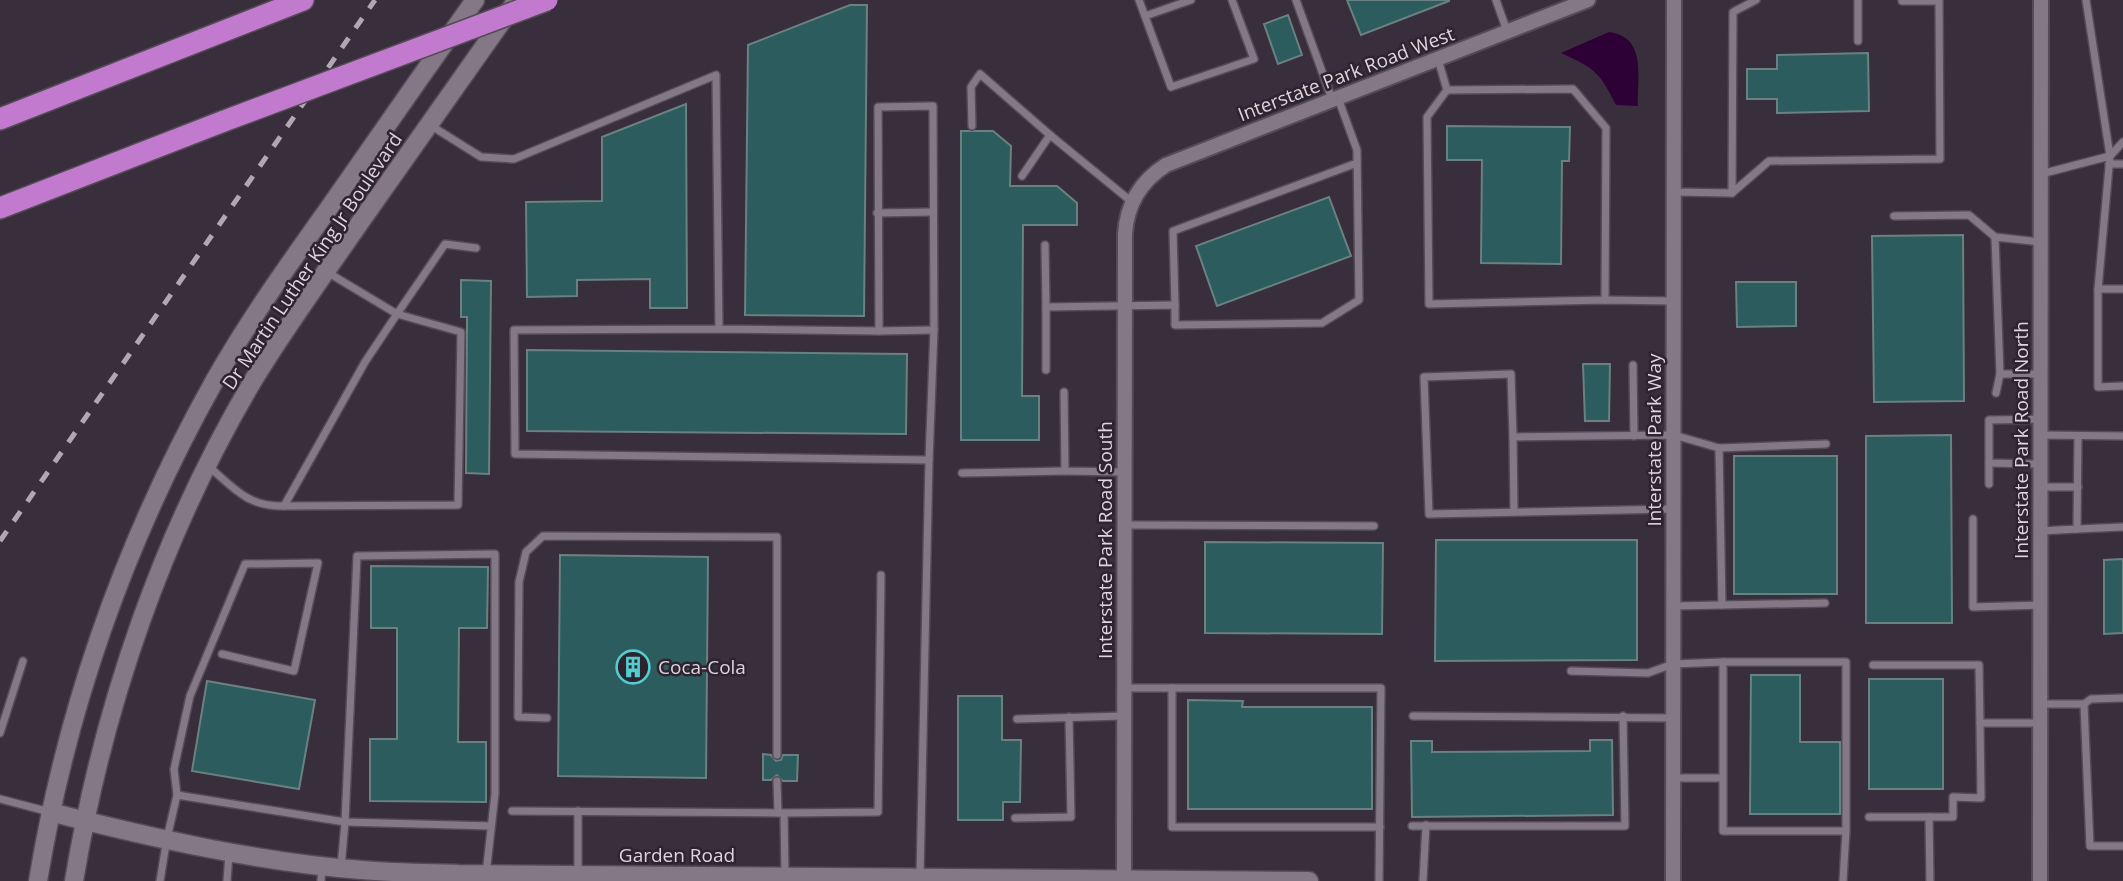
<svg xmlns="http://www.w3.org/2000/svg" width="2123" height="881" font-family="'Open Sans',sans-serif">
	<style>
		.water { fill: #2e0136 }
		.building { fill: #2c5c5d; stroke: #6a8181; stroke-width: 2 }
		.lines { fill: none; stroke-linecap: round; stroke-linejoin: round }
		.service-casing { stroke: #554b56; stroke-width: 10 }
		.minor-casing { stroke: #554b56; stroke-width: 18 }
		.tertiary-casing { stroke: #554b56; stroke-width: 21 }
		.secondary-casing { stroke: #554b56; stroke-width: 21 }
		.motorway-casing { stroke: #554b56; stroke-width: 24 }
		.service { stroke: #847886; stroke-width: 7 }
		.minor { stroke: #847886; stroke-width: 14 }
		.tertiary { stroke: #847886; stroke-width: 18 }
		.secondary { stroke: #847886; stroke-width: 18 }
		.motorway { stroke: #c27acf; stroke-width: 21 }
		.rail { stroke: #b0a8b1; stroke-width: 5; stroke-dasharray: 12 12; stroke-linecap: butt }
		.motorway-bridge-casing { stroke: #554b56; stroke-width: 24; stroke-linecap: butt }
		.motorway-bridge { stroke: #c27acf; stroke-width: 21 }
		.labels { text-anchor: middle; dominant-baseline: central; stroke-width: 5; stroke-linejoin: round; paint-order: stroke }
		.street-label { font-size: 19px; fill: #dcd5dd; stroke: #2e2430 }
		.poi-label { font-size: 19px; fill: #dcd5dd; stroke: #2e2430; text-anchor: start }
	</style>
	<rect width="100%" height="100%" fill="#392e3b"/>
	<path class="water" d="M1609,32c38,5 28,45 29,74l-22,-1c-17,-34 -21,-36 -55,-52z"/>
	<g class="building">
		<polygon points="1347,0 1449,0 1449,1 1361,35"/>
		<polygon points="850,5 867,5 864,316 745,315 748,45"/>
		<polygon points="1288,15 1302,55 1278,64 1264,24"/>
		<polygon points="1868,53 1869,111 1777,113 1777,99 1747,99 1747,69 1777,69 1777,55"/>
		<polygon points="686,104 687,308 650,308 650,279 577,280 577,296 527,297 526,202 602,201 602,137"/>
		<polygon points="1447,126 1570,127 1569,161 1562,161 1561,264 1481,263 1482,160 1447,160"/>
		<polygon points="961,131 993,131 1011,146 1010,186 1057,186 1077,203 1077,225 1023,225 1022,396 1039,396 1039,440 961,440"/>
		<polygon points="1329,197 1351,256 1217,306 1196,246"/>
		<polygon points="1963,235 1964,401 1874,402 1872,236"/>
		<polygon points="461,280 491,281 489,474 466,473 467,317 461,317"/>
		<polygon points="1736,282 1796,282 1796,326 1737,327"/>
		<polygon points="527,350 907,354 906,434 527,431"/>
		<polygon points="1583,364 1610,364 1609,421 1585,421"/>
		<polygon points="1951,435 1952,623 1866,623 1866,436"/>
		<rect x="1734" y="456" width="103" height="138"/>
		<polygon points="1436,540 1637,540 1637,660 1435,661"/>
		<polygon points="1205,542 1383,543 1382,634 1205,633"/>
		<polygon points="560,555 708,557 706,778 558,776"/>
		<polygon points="2123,559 2123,633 2104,634 2104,560"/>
		<polygon points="371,566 488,567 487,628 459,628 458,742 486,742 486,802 370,801 370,739 397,739 397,628 371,628"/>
		<polygon points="1751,675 1800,675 1800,742 1840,742 1840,814 1750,814"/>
		<rect x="1869" y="679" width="74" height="110"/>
		<polygon points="207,681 315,700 299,789 192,771"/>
		<polygon points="958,696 1002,696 1002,740 1021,740 1020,802 1003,802 1003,820 958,820"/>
		<polygon points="1188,700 1243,701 1242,707 1372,707 1372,809 1188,809"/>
		<polygon points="1590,740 1612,740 1613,815 1412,817 1411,741 1432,741 1432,752 1590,751"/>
		<polygon points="763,754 771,755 776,761 781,760 783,755 798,755 797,781 783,781 777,775 771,780 763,780"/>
	</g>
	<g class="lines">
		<defs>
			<g id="service">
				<polyline points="1139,0 1171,87 1254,59 1232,0"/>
				<polyline points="1296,0 1332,99"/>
				<polyline points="1496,0 1507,31"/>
				<polyline points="1756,0 1733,12 1732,193 1769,161 1940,159 1939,1 1902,1"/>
				<polyline points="2086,0 2110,156 2098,289 2098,387 2123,386"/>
				<polyline points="1145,16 1191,0"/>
				<polyline points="1858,41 1858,0"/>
				<polyline points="1438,59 1447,90 1427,117 1429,304 1605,300 1674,301"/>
				<polyline points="1447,90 1573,89 1606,128 1605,300"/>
				<polyline points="430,125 481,157 514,159 716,75 719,329 514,330 515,454 929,460 934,330 933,106 878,107 879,331 719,329"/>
				<polyline points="972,126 971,87 980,74 1050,135 1132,202"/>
				<polyline points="2109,164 2123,164"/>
				<polyline points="2041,174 2110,156 2123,142"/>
				<polyline points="1022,176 1050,135"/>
				<polyline points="1674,192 1732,193"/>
				<polyline points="877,213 933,212"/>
				<polyline points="1894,216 1969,215 1995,237 2040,242"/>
				<polyline points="1995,237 2000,374 2041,374"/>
				<polyline points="1045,245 1046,307 1175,305 1175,325 1322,323 1359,300 1357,150 1338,98"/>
				<polyline points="327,272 397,314 445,244 476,248"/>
				<polyline points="2098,289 2123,289"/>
				<polyline points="1175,305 1173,231 1357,163"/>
				<polygon points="397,314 461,332 458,505 284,506 365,362"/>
				<polyline points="879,331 934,330"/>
				<polyline points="1633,365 1634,436"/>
				<polyline points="1046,370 1046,307"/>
				<polyline points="1064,392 1065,471 1124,472"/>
				<polyline points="1996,393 2000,374"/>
				<polyline points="2041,435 2123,436"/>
				<polyline points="1513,437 1514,512"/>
				<polyline points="1719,448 1722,605 1825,603"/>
				<polyline points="2040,464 1989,463 1989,420 2041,419"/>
				<path d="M207,465c26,22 40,42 77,41"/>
				<polyline points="962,473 1065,471"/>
				<polyline points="1989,484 1989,463"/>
				<polyline points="2040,487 2078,487"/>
				<polyline points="1673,509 1429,514 1424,377 1511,374 1513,437 1674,435 1719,448 1826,444"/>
				<polyline points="1973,519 1973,607 2040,605"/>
				<polyline points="1125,525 1374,526"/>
				<polyline points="2077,529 2123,527"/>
				<polyline points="2040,531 2077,529 2078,436"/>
				<polyline points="1674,606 1722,605"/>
				<polyline points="1873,665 1979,665 1980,723 2040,723"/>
				<polyline points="1571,671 1648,673 1673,664 1723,662"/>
				<polyline points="1125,688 1381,688 1379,881"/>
				<polyline points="1172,688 1172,827 1380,827"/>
				<polyline points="2041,704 2084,704 2091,699 2123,698"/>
				<polyline points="2084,704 2090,846 2123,846"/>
				<polyline points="1413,716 1672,718"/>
				<polyline points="547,718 518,717 519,582 526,552 543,536 777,537 777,755"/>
				<polyline points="1017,719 1124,716"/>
				<polyline points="0,733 23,661"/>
				<polyline points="1674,778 1722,778"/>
				<polyline points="777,781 778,813"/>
				<polyline points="177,795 174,769 190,696 245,564 318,563 294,671 222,654"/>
				<polyline points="0,799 50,812"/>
				<polyline points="512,811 784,813"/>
				<polyline points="578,811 578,873"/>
				<polyline points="1869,817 1929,817"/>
				<polyline points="1015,818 1071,817 1069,717"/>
				<polyline points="1412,826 1625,826 1623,716"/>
				<polyline points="486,874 495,794 495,554 357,556 345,822 491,826"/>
				<polyline points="785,876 784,813 878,812 881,575"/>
				<polyline points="920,876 929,460"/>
				<polyline points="160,881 167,838 177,795 345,822 341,867"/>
				<polyline points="227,881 229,854"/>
				<polyline points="321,881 322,866"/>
				<polyline points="1423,881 1426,825"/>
				<polyline points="1843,881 1846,831 1846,662 1723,662 1723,831 1846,831"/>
				<polyline points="1930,881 1929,817 1953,817 1953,797 1981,798 1980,723"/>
			</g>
			<g id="minor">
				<path d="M1124,880l1,-646c2,-31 16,-53 41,-69l422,-165"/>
				<polyline points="1673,881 1674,0"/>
				<polyline points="2040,881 2041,0"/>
			</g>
			<path id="tertiary" d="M50,812c98,25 212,51 312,58 32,3 65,3 97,4l850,7"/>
			<g id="secondary">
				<path d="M38,881c29,-176 90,-346 177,-501 34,-60 74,-116 114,-172 48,-69 97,-139 146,-208"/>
				<path d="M74,881c29,-175 89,-349 180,-502 33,-54 71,-106 107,-158 52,-73 104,-147 156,-221"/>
			</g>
			<g id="motorway">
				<polyline points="0,119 303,0"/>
				<polyline points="0,208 224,121"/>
			</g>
		</defs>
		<use href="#service" class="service-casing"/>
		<use href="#minor" class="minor-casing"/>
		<use href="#tertiary" class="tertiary-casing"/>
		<use href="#secondary" class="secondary-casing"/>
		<use href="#motorway" class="motorway-casing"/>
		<use href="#service" class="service"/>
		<use href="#minor" class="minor"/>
		<use href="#tertiary" class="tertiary"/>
		<use href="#secondary" class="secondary"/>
		<use href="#motorway" class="motorway"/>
		<polyline class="rail" points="0,541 375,0"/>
		<defs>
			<polyline id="motorway-bridge" points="224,121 547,0"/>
		</defs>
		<use href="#motorway-bridge" class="motorway-bridge-casing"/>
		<use href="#motorway-bridge" class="motorway-bridge"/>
	</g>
	<defs>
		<symbol id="building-ring" viewBox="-11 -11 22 22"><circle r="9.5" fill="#2e2430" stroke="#52cdd0" stroke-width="1.5"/><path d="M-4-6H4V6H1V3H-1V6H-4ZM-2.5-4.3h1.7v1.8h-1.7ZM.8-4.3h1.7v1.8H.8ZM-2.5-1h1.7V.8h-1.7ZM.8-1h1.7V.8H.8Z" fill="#52cdd0"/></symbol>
	</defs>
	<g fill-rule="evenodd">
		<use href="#building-ring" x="614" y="648" width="38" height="38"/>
	</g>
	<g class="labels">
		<g class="street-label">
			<text transform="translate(1346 74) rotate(-21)">Interstate Park Road West</text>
			<text transform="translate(312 261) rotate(-56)">Dr Martin Luther King Jr Boulevard</text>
			<text transform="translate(1654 440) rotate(-90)">Interstate Park Way</text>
			<text transform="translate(2021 440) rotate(-90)">Interstate Park Road North</text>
			<text transform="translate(1105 540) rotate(-90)">Interstate Park Road South</text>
			<text x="677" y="855">Garden Road</text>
		</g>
		<g class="poi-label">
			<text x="658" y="667">Coca-Cola</text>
		</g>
	</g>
</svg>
